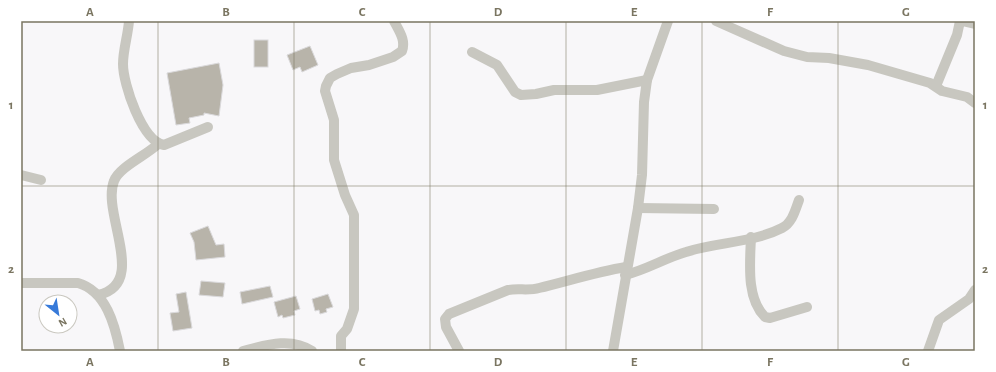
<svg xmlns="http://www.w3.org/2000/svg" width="996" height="372" font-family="'Alegreya Sans',sans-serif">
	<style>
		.building { fill: #b8b4aa; stroke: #dad9db }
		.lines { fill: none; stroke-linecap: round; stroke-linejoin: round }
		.minor { stroke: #c8c7c0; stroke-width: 10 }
		.grid { fill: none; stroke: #7a7561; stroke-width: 1; stroke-opacity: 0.55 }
		.neatline { fill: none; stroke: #7a7561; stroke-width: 1.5 }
		.grid-label { font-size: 13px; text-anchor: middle; font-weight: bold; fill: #7a7561 }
	</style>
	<rect width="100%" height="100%" fill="#f8f7f9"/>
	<g class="building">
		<rect x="254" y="40" width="14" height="27"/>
		<polygon points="310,46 318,65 302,72 300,67 293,70 287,55"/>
		<polygon points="219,63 223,85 219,116 204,113 204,115 189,118 190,123 176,125 167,73"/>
		<polygon points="208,226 216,245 224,244 225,257 196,260 194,242 190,233"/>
		<polygon points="201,281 225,283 223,297 199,295"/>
		<polygon points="270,286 273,297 242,304 240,292"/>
		<polygon points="186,292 192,328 173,331 170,313 179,312 176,294"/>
		<polygon points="328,294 333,307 326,309 327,312 320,314 319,310 315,311 312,299"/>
		<polygon points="296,296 300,309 294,311 295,315 283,318 282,315 278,317 274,302"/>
	</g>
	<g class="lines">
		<g class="minor">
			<path d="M129,21c-1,14 -6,29 -6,43 0,20 19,77 41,81l44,-18"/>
			<polyline points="716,21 784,51 807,57 829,58 868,65 930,83 942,91 967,97 975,103"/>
			<polyline points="962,21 975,24"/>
			<polyline points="472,52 497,65 515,92 521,95 536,94 554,90 597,90 647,80"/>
			<polyline points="936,86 957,35 960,21"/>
			<polyline points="21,175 41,180"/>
			<polyline points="638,208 714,209"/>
			<path d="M751,237c-1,26 -5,61 14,80l5,1 37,-11"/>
			<path d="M625,275c21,-5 40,-17 61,-23 30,-10 67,-9 96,-24 10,-5 13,-17 17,-28"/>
			<path d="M21,283h57c28,8 37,42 42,68"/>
			<path d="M98,295c51,-11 3,-82 16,-114 5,-14 33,-26 44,-37"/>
			<path d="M243,351c23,-6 48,-14 69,0"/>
			<path d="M341,351v-15l6,-7 7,-20v-94l-9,-20 -11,-35v-40l-9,-29 1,-5 4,-8 7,-4 14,-6 18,-3 24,-8 9,-6c4,-11 -3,-20 -8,-30"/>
			<path d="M459,351l-13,-24 -1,-8 4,-5 59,-24c10,-2 21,1 31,-2 29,-7 57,-16 87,-21"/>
			<polyline points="613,351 638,208 642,175 644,102 647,80 668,21"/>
			<polyline points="928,351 939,320 969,299 975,290"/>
		</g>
	</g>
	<path class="grid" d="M158,21v330M294,21v330M430,21v330M566,21v330M702,21v330M838,21v330M21,186h954"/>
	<rect width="996" height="372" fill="none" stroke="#ffffff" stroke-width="44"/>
	<g transform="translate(58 314) rotate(150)"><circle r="19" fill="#ffffff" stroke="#cac8c0"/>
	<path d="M0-3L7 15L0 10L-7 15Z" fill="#377ad9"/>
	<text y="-6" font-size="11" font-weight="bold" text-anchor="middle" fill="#7a7561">N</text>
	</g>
	<rect x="22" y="22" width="952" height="328" class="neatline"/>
	<g class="grid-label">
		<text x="90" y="16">A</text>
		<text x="226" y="16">B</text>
		<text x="362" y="16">C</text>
		<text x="498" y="16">D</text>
		<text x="634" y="16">E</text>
		<text x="770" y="16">F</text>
		<text x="906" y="16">G</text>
		<text x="11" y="109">1</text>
		<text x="985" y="109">1</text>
		<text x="11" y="273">2</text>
		<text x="985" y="273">2</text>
		<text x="90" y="366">A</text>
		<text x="226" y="366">B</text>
		<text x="362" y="366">C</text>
		<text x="498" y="366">D</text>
		<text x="634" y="366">E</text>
		<text x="770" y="366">F</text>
		<text x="906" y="366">G</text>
	</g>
</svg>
